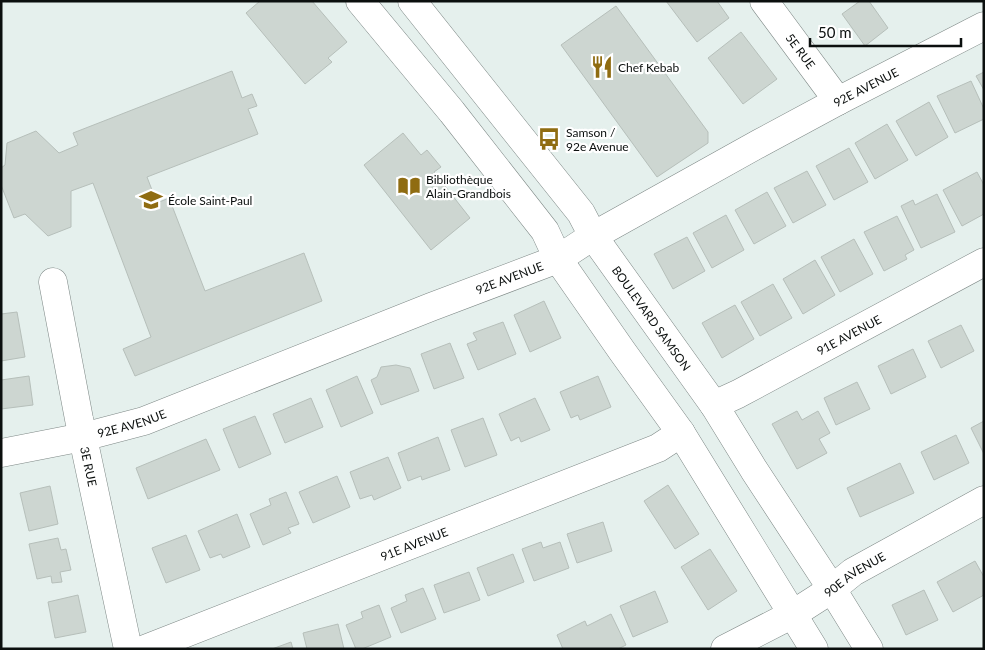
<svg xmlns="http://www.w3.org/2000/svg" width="985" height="650" font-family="Lato,sans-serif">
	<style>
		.building { fill: #cdd6d1; stroke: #b6bfba }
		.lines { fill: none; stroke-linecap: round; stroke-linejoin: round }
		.minor-casing { stroke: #7e8886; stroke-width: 29 }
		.minor { stroke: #fff; stroke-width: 28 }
		.labels { text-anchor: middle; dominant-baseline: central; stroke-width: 4.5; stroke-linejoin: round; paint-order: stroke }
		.street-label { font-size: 12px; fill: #0b0f0e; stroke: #fff }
		.poi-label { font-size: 12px; fill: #0b0f0e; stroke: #fff; text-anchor: start }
	</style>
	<rect width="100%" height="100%" fill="#e5f0ed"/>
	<g class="building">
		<polygon points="260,1 312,1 347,42 328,58 332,62 305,84 246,13"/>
		<polygon points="666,1 717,1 729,18 697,42"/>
		<polygon points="860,1 869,1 888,28 865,46 842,14"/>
		<polygon points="616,6 708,132 708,143 657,177 561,45"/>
		<polygon points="741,32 777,79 743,104 708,58"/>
		<polygon points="232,71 242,98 252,94 257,106 248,109 258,134 147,177 157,203 169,198 205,291 304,253 322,301 135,376 123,349 151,337 93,183 71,191 71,227 48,236 25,214 14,218 1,185 1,168 5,165 7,143 36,131 59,153 78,145 73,133"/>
		<polygon points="984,72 984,90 976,76"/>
		<polygon points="971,81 984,109 984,119 955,133 937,96"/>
		<polygon points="929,102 948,137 916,156 896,121"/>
		<polygon points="887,124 908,160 875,179 855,143"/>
		<polygon points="403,133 421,155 427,150 441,167 434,172 470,218 431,250 364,165"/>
		<polygon points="849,148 868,182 834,200 816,166"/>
		<polygon points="807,171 826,205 793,223 774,188"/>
		<polygon points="977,172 984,185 984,214 962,226 943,190"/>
		<polygon points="767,192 786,226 754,244 735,210"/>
		<polygon points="937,194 955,232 921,248 901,206 913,200 915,205"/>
		<polygon points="726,215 744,250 712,268 693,233"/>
		<polygon points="897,216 914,250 905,255 907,259 884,271 864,232"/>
		<polygon points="687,237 705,271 673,289 654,254"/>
		<polygon points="854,239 873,274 840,292 821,257"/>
		<polygon points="815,260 835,295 803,314 783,279"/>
		<polygon points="773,284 792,318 760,336 741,302"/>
		<polygon points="544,301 561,338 530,352 514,315"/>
		<polygon points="735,305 754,339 722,358 702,323"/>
		<polygon points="17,312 25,357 1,361 1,314"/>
		<polygon points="503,322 516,354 478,370 467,344 477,340 473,333"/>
		<polygon points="961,325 974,351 941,368 928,341"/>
		<polygon points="450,343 464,378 434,389 421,354"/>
		<polygon points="913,349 926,377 891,394 878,366"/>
		<polygon points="396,365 410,368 419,391 381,405 371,380 377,377 381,367"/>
		<polygon points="29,376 33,405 1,409 1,380"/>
		<polygon points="357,376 373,413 341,427 326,390"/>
		<polygon points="598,376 611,407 580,420 578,415 571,418 560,392"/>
		<polygon points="857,382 870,409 836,425 824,398"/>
		<polygon points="311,398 323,427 285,443 273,414"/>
		<polygon points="535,398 550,430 521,442 519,437 511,441 499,414"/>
		<polygon points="797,411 802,420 818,411 830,433 819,439 827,453 797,469 772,424"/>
		<polygon points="255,416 271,454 239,468 223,429"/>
		<polygon points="483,418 497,455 465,467 451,430"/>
		<polygon points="984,421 984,454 971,428"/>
		<polygon points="956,435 969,463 934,480 921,452"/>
		<polygon points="438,437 450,470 422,480 421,476 408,481 398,453"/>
		<polygon points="206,439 220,470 148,499 136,468"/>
		<polygon points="388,457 401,488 374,500 372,495 360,499 350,472"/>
		<polygon points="900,463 914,493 860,517 847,488"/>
		<polygon points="337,476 350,507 313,523 299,492"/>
		<polygon points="668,485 699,534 675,549 644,501"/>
		<polygon points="50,486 58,524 29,531 20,493"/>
		<polygon points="286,492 299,524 288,528 291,533 263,545 250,514 271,505 269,499"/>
		<polygon points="237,514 250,547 223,558 221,554 210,558 198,531"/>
		<polygon points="603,522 612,551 577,563 567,534"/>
		<polygon points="186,535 200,570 166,583 152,548"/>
		<polygon points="58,538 61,550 66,549 71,570 60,572 62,582 52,583 51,576 37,579 29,544"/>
		<polygon points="541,542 543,548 560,542 569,568 534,581 522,549"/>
		<polygon points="710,549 737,591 708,610 681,567"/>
		<polygon points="513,554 524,582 488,596 477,568"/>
		<polygon points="975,561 984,577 984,595 953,612 937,582"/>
		<polygon points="469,572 480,600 444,613 434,585"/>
		<polygon points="423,588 436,619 401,633 391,608 407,601 405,595"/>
		<polygon points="924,590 938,620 906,635 892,605"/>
		<polygon points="655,591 668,622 633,637 620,606"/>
		<polygon points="78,595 86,632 55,638 48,602"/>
		<polygon points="379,605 391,637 362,649 356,649 346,625 363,618 361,612"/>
		<polygon points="611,614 626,645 618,649 563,649 557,635 585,621 587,626"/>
		<polygon points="338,624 344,649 307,649 303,633"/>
		<polygon points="291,642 293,649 272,649"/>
	</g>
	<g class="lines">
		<defs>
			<g id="minor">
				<polyline points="360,1 452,112 545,231 558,259 622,351 681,433 814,649"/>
				<path id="s1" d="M412,1l169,212 12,23 121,169 40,65 78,119 37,60"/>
				<path id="s2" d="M764,1l74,100"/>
				<path id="s3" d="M53,282l26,137 49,230"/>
				<path id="s4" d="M714,405l24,-11 246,-132"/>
				<path id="s5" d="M1,453l82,-16 61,-16 287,-114 127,-48 35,-23 167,-93 78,-42 146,-75"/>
				<path id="s6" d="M145,649l513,-201 23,-15"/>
				<path id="s7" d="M725,649l68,-35 39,-25 21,-17 131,-72"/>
			</g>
		</defs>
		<use href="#minor" class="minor-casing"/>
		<use href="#minor" class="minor"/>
	</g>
	<defs>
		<symbol id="restaurant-bare" viewBox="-9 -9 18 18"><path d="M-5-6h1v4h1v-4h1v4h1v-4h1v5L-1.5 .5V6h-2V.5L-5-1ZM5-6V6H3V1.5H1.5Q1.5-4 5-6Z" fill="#8f6c11" stroke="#fff" stroke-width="2.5" paint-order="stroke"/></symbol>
		<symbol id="bus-bare" viewBox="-9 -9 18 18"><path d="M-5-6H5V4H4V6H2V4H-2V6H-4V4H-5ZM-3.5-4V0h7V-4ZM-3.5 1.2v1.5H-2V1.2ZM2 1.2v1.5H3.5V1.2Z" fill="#8f6c11" stroke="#fff" stroke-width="2.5" paint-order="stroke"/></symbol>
		<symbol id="library-bare" viewBox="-9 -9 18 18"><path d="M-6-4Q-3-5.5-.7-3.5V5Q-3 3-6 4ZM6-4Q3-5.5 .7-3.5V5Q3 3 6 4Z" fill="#8f6c11" stroke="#fff" stroke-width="2.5" paint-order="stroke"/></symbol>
		<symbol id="school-bare" viewBox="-9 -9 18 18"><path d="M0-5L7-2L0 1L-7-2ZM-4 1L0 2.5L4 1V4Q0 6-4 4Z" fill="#8f6c11" stroke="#fff" stroke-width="2.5" paint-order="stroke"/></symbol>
	</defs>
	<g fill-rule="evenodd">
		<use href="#restaurant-bare" x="586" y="51" width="32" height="32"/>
		<use href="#bus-bare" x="533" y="123" width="32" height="32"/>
		<use href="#library-bare" x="393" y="170" width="32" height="32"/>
		<use href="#school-bare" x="135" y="184" width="32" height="32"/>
	</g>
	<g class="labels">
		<g class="street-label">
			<text stroke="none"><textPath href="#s2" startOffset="62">5E RUE</textPath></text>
			<text stroke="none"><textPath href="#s5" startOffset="944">92E AVENUE</textPath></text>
			<text stroke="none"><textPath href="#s5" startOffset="539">92E AVENUE</textPath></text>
			<text stroke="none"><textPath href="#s1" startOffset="398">BOULEVARD SAMSON</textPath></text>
			<text stroke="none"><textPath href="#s4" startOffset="152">91E AVENUE</textPath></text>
			<text stroke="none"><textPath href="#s5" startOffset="134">92E AVENUE</textPath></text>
			<text stroke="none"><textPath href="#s3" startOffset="188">3E RUE</textPath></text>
			<text stroke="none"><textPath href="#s6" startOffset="289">91E AVENUE</textPath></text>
			<text stroke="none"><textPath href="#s7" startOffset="150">90E AVENUE</textPath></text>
		</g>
		<g class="poi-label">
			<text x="618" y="67">Chef Kebab</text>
			<text x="566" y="132">Samson /<tspan x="566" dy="14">92e Avenue</tspan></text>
			<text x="426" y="179">Bibliothèque<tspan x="426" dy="14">Alain-Grandbois</tspan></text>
			<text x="168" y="200">École Saint-Paul</text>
		</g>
	</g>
	<rect width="985" height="650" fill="none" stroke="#0b0f0e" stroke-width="5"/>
	<path d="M810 38v8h151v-8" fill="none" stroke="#0b0f0e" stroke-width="2.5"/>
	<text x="818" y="38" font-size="15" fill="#0b0f0e" stroke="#ffffff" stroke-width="4" paint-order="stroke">50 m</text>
</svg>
